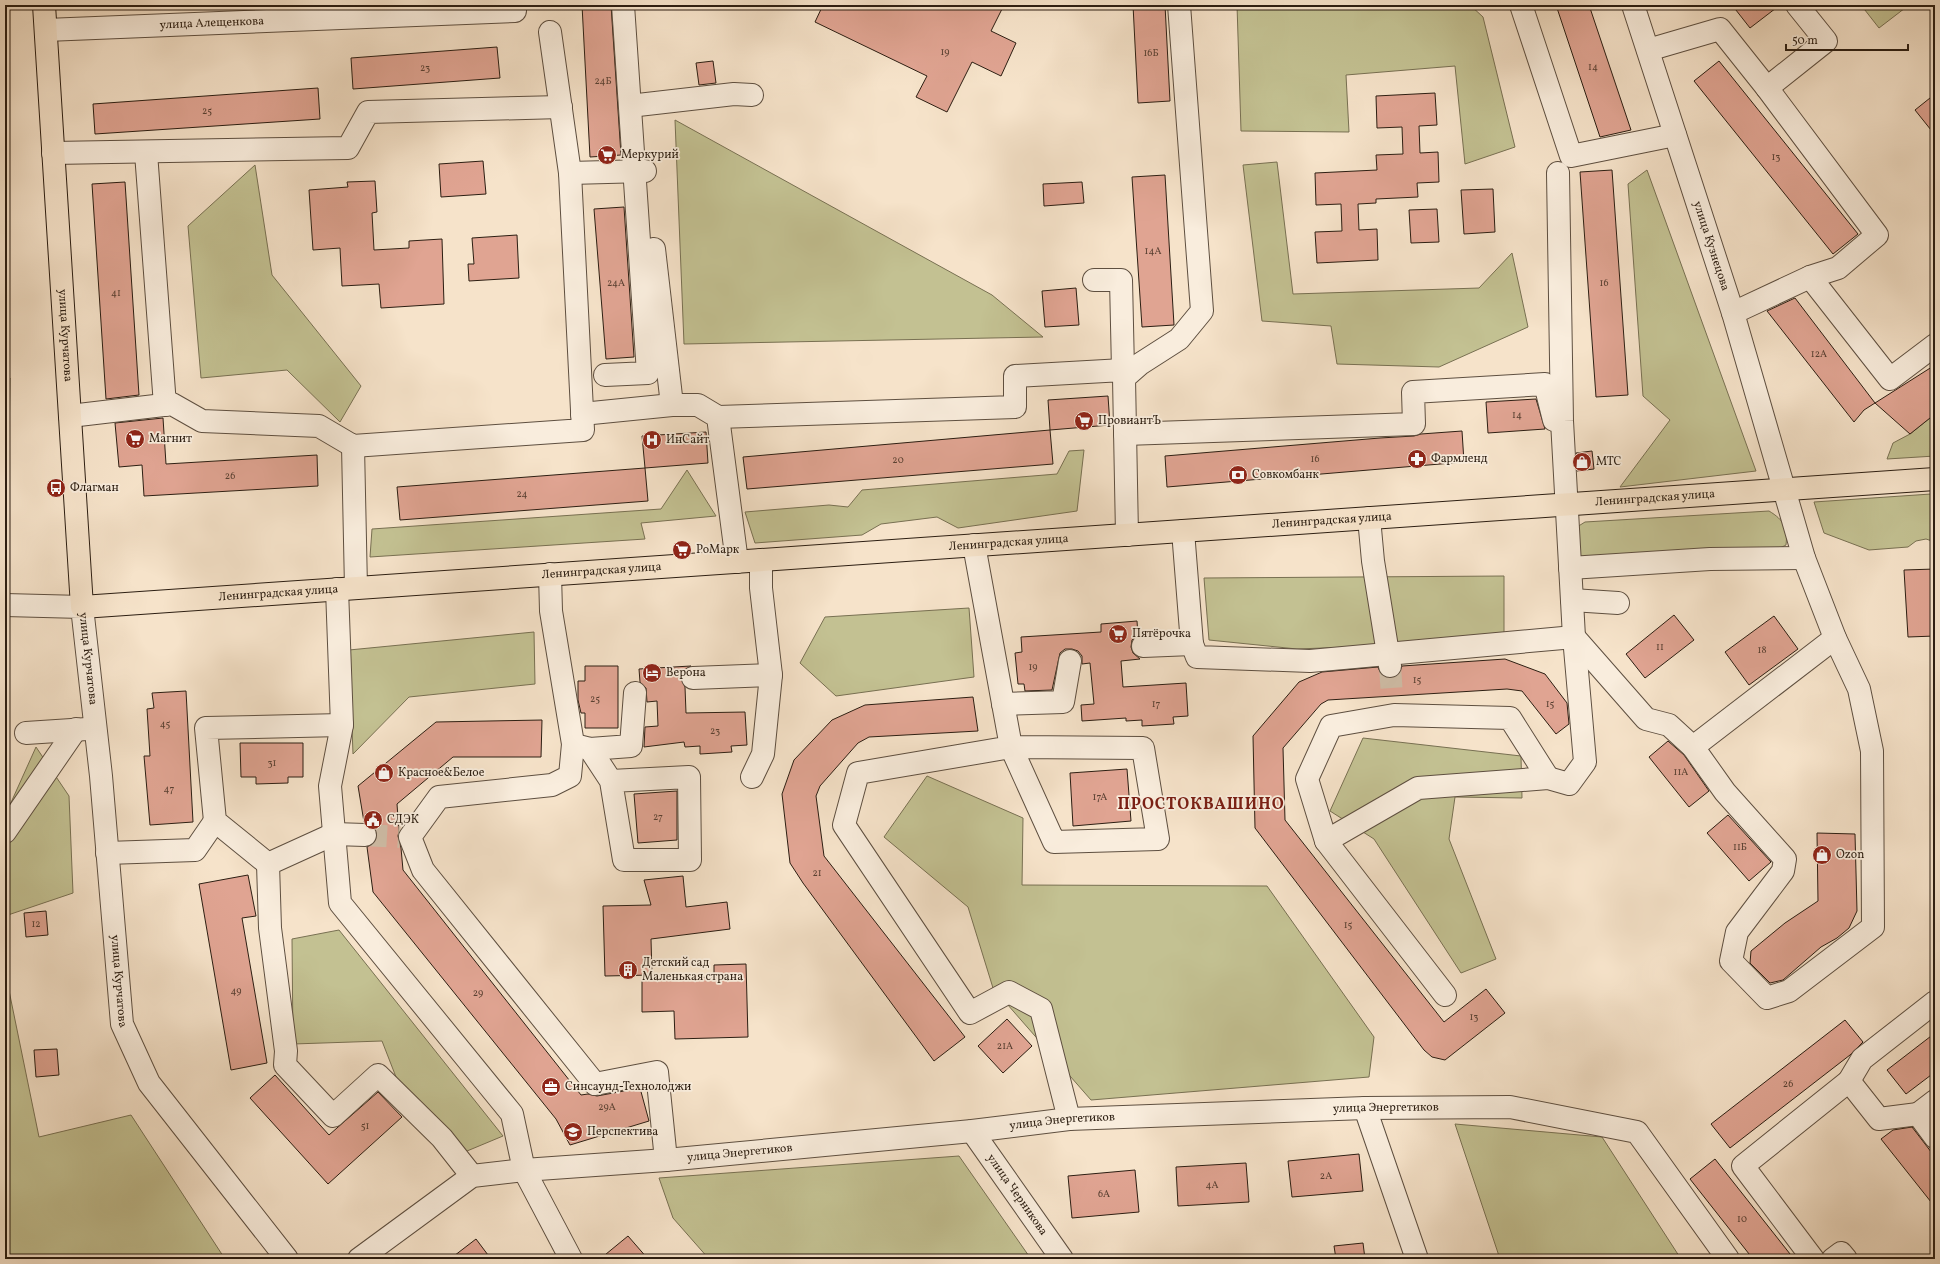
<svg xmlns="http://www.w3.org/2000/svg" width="1940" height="1264" font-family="Vollkorn,serif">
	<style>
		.green { fill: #c3c192; stroke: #787052 }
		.building { fill: #e0a492; stroke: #2c1e12 }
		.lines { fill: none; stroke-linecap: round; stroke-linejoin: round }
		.minor-tunnel { stroke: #cebca5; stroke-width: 22; stroke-dasharray: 22 11; stroke-linecap: butt }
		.minor-casing { stroke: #5e4f40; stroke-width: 24 }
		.major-casing { stroke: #2c1e12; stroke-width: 24 }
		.minor { stroke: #f9eddd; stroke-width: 22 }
		.major { stroke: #f6e3ca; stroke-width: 22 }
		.labels { text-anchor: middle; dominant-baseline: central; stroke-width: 3.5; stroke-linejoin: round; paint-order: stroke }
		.number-label { font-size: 10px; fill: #594032 }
		.street-label { font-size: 12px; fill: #2c1e12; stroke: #f9eddd }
		.poi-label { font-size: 12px; fill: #2c1e12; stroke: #f9eddd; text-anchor: start }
		.district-label { font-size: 16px; font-weight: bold; letter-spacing: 1px; fill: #7a1f14; stroke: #f9eddd }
	</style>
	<rect width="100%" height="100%" fill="#f6e3ca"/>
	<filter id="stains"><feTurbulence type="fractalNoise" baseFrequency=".005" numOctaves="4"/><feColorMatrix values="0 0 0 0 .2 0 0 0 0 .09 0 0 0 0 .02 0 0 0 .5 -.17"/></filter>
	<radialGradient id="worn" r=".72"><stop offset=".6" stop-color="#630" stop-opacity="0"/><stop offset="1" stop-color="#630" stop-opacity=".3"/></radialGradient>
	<g class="green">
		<polygon points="1237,5 1470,5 1483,17 1515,147 1465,164 1455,66 1346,75 1349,132 1241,131"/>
		<polygon points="1861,5 1909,5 1879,28"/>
		<polygon points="675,120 992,295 1043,337 684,344"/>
		<polygon points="1277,162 1293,294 1479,288 1512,253 1528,327 1439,367 1337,364 1331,326 1262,321 1243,165"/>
		<polygon points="255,165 272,275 361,386 340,422 287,370 201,378 188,226"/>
		<polygon points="1647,170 1756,471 1620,487 1670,420 1643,396 1628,184"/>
		<polygon points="10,378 7,583 5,583 5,386"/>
		<polygon points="1935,414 1935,456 1887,459 1893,443 1910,434"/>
		<polygon points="1084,450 1077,511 958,528 937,517 881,524 862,535 755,543 745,512 829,505 848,507 862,490 1057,474 1069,451"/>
		<polygon points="687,470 716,516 641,523 645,539 370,557 372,529 661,509"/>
		<polygon points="1931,494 1935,495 1935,542 1926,539 1916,541 1908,547 1869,550 1824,533 1814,502"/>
		<path d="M1769,511c15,9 19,17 17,34l-6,3 -199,14 -3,-8 -1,-27 8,-5z"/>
		<polygon points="1504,576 1504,641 1297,649 1209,640 1204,578"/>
		<polygon points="969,608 974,677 836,696 800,663 825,617"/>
		<polygon points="534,632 535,684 409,697 353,754 349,650"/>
		<polygon points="1363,738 1521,756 1522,798 1455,797 1449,839 1496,959 1461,973 1374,839 1330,811"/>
		<polygon points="36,747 69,796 73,893 5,916 5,806 9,807"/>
		<polygon points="927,776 1023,818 1022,885 1267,886 1374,1037 1369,1077 1091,1100 993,988 968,907 884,837"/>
		<polygon points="339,930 503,1136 467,1151 396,1077 382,1041 293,1044 292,939"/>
		<polygon points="5,971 39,1137 131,1115 225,1259 5,1259"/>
		<polygon points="1455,1124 1602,1137 1681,1259 1500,1259"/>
		<polygon points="959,1156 1031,1259 709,1259 673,1218 659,1178"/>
	</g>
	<g class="building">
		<polygon points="582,5 611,5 621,155 590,157"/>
		<polygon points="823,5 1004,5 991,31 1016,43 1001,76 972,62 947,112 916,97 927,76 815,22"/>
		<polygon points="1133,5 1165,5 1170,101 1138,103"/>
		<polygon points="1556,5 1589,5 1631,130 1600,137"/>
		<polygon points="1732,5 1780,5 1750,28"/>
		<polygon points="497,47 500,78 353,89 351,58"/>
		<polygon points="713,61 716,83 699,85 696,63"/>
		<polygon points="1719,61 1858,234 1833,254 1694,81"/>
		<polygon points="318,88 320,119 95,134 93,104"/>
		<polygon points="1435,93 1437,125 1419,126 1420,153 1438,152 1439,182 1417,183 1418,197 1376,199 1376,203 1358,204 1359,230 1377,229 1378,260 1317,263 1315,232 1342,231 1341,204 1316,205 1315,173 1377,170 1376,155 1403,154 1402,127 1377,128 1376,96"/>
		<polygon points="1935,94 1935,135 1915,110"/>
		<polygon points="483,161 486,194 441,197 439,164"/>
		<polygon points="1612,170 1628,395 1596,397 1580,172"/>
		<polygon points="1165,175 1174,325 1142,327 1132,177"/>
		<polygon points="375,181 377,212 372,213 374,250 409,248 409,241 442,239 444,304 381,308 379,284 342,286 340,248 313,250 309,190 348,187 347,182"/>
		<polygon points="125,182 139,395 106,399 92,184"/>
		<polygon points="1082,182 1084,203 1044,206 1043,184"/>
		<polygon points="1493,189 1495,232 1464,234 1461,190"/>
		<polygon points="624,207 634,357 606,359 594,209"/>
		<polygon points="1437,209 1439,242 1411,243 1409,210"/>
		<polygon points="517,235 519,278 469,281 468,264 474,264 472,238"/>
		<polygon points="1076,288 1079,325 1045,327 1042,291"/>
		<polygon points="1795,298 1875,403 1864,410 1854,422 1767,311"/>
		<polygon points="1935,365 1935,414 1910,434 1875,403"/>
		<polygon points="1108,396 1110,425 1050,430 1048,400"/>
		<polygon points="1536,399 1545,429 1488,433 1486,402"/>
		<polygon points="163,418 166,464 317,455 318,486 144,496 142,465 119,467 115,423"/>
		<polygon points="1050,430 1053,464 747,489 743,457"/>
		<polygon points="1462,431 1464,462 1167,487 1165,456 1380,438 1414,436 1421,434"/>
		<polygon points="706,432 708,463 645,468 642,436"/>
		<polygon points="1592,451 1594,469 1577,471 1576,453"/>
		<polygon points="645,468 648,501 400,520 397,487"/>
		<polygon points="1935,569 1935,636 1908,637 1904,570"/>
		<polygon points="1674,615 1694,640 1645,678 1626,654"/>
		<polygon points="1774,616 1798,649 1749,685 1725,652"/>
		<polygon points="1137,621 1138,635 1132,640 1131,647 1133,653 1140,659 1121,661 1123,687 1186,683 1188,716 1173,717 1174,724 1142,726 1142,720 1126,721 1126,718 1082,721 1081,705 1094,704 1090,663 1082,664 1082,656 1078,651 1072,649 1065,649 1060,653 1052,690 1025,691 1024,684 1018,684 1015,653 1022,652 1021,637 1101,632 1101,624"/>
		<polygon points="1505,659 1545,674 1567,703 1569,724 1556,734 1522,691 1507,689 1328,700 1321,704 1283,748 1285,820 1444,1022 1486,989 1505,1013 1445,1060 1432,1057 1424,1050 1255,828 1253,736 1299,682 1322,672 1378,667 1381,674 1386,678 1392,678 1398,675 1402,666"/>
		<polygon points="585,666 618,666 618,728 585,728 585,713 581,713 578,700 578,681 585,681"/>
		<polygon points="691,666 682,672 681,678 685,687 686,713 745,712 747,745 731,746 732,752 700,754 700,746 685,747 684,742 644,747 645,727 658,726 657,701 647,702 646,688 640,682 639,669"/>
		<polygon points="186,691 193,822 150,825 144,756 150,756 147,709 154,708 152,693"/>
		<polygon points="973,697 978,731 869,737 858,743 820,786 816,796 824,856 965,1037 934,1061 803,883 790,863 782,794 794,760 832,720 865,705"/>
		<polygon points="542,720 541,757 453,757 397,804 399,831 398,836 401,848 403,870 581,1095 588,1094 597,1096 640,1088 649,1121 570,1145 556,1119 373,892 367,847 375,842 377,835 376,829 372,825 364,822 358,786 436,722"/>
		<polygon points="1668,741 1684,755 1709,791 1689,807 1649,757"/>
		<polygon points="240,743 303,743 303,777 288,777 288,783 256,784 256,777 241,777"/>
		<polygon points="1127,769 1131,821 1073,826 1070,773"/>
		<polygon points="677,791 677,840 638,843 634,794"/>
		<polygon points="1728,815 1771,862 1749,881 1707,833"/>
		<polygon points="1817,833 1855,834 1857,911 1849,928 1837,938 1821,947 1783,980 1770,983 1750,963 1751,951 1785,923 1818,901"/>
		<polygon points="248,875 256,916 242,918 267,1063 231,1070 199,884"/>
		<polygon points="683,876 686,907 727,902 730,929 651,939 652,975 605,976 603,906 651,905 644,880"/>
		<polygon points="46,911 48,935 26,937 24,913"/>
		<polygon points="746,964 748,1037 675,1039 674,1011 642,1012 642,979 714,977 714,965"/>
		<polygon points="1007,1019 1032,1046 1003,1073 978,1046"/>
		<polygon points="1845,1020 1863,1042 1850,1055 1730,1148 1711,1124"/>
		<polygon points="1935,1033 1935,1072 1906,1094 1887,1070"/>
		<polygon points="57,1049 59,1075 36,1077 34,1050"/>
		<polygon points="275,1075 329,1135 378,1092 402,1117 328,1184 250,1098"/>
		<polygon points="1912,1127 1935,1157 1935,1207 1881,1139 1893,1130"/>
		<polygon points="1359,1154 1363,1191 1292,1197 1288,1161"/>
		<polygon points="1715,1159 1794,1259 1753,1259 1690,1179"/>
		<polygon points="1246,1163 1249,1202 1178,1206 1176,1167"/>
		<polygon points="1135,1170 1139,1212 1072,1218 1068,1176"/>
		<polygon points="628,1236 648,1259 600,1259"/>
		<polygon points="476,1239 491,1259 450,1259"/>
		<polygon points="1363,1243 1365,1259 1336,1259 1334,1246"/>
	</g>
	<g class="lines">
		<g class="minor-tunnel">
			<polyline points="1390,666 1392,696"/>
			<polyline points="365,835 400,837"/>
		</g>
		<defs>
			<g id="minor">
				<polyline points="1521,5 1571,156 1675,135"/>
				<path id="s1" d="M46,30l469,-19v-6"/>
				<polyline points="1648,50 1720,29 1767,88 1826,41 1797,5"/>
				<polyline points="638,105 734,94 752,95"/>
				<polyline points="53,153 348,148 368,112 561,107"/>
				<polyline points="146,153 165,405"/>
				<polyline points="570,173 645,171"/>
				<polyline points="654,249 672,405"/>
				<polyline points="1810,277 1890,379 1935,345"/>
				<polyline points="1094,280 1121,280 1123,370"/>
				<polyline points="1733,313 1810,277 1838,268 1877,235 1767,88"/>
				<polyline points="605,375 648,373 623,5"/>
				<polyline points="582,414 672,405 698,405 718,417 737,562"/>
				<polyline points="70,416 172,404 202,421 319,426 353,446 583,430 570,173 550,32"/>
				<polyline points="718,417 1015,407 1015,376 1123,370 1124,378"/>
				<polyline points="1125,434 1414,424 1413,392 1545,384 1554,420"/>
				<polyline points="353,446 356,588"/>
				<polyline points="1369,518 1373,561 1390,666"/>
				<polyline points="1127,535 1124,378 1140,364 1179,339 1202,311 1179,5"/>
				<polyline points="974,545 1011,747 1054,842 1158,839 1143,748 1011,747 858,773 844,825 970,1013 1009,992 1041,1009 1069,1119"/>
				<polyline points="1570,568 1710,559 1804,558"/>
				<polyline points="550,574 551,611 573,744 570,776 552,785 439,797 410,837 423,870 595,1084 657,1072 666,1160"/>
				<polyline points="337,589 342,725 330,786 340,903 512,1114 524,1170 571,1259"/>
				<polyline points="1572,600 1618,603"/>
				<path id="s2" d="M5,605l77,2 19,169 21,248 27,59 138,176"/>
				<polyline points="1192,644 1197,657 1310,661 1574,637 1646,719 1669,725 1693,747 1725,792 1785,859 1783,871 1737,932 1731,961 1767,998 1789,991 1873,927 1872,751 1859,689 1835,638 1804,558 1733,313 1633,5"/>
				<polyline points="1143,646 1192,644 1183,531"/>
				<polyline points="693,678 771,675 761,588 761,560"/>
				<polyline points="1003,704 1063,702 1070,661"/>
				<polyline points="26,733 87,729"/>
				<polyline points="578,746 590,749 631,746 635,693"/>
				<polyline points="1693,747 1835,638"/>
				<polyline points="590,749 611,781 624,860 690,860 689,777 611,781"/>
				<polyline points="752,777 763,754 771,675"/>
				<polyline points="5,832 76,729"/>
				<polyline points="365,835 334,834 268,864 270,928 286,1051 285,1065 333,1116 378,1075 442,1138 472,1176"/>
				<polyline points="1326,841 1418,788 1548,778 1569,784 1585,762 1574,637 1562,421 1558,173"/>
				<polyline points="107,853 195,850 215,821"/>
				<polyline points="268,864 215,821 206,728 342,725"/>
				<polyline points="1445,995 1326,841 1307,779 1331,726 1394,715 1510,718 1548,778"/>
				<polyline points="1849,1081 1862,1059 1935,1002"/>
				<polyline points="1935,1101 1918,1114 1935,1137"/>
				<polyline points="1365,1108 1417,1259"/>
				<path id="s3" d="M972,1131l90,128"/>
				<path id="s4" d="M359,1259l113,-83 52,-6 142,-10 306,-29 97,-12 296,-11 145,-1 127,25 91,127"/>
				<polyline points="1813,1259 1743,1166 1849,1081 1879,1119 1918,1114"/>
				<polyline points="1833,1259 1841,1253 1846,1259"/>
			</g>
			<g id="major">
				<path id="s5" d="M44,5l38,602 1853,-128"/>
			</g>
		</defs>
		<use href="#minor" class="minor-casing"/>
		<use href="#major" class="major-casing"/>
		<use href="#minor" class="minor"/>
		<use href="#major" class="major"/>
	</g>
	<defs>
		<symbol id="supermarket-disc" viewBox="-11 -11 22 22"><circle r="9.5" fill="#8f2418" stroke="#f9eddd"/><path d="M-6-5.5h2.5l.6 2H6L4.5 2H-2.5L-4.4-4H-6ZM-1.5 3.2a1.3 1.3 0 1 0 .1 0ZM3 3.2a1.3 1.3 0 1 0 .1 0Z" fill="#fff"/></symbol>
		<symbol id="hospital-disc" viewBox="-11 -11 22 22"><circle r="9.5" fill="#8f2418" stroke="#f9eddd"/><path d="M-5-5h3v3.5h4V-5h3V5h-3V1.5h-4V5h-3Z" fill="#fff"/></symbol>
		<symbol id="pharmacy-disc" viewBox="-11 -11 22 22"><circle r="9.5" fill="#8f2418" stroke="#f9eddd"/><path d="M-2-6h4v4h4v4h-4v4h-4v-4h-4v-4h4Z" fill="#fff"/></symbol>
		<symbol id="shop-disc" viewBox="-11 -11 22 22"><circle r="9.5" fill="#8f2418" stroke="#f9eddd"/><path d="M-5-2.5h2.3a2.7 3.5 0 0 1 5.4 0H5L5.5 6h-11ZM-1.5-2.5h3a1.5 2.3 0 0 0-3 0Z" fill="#fff"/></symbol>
		<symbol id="bank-disc" viewBox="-11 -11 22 22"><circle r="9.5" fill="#8f2418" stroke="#f9eddd"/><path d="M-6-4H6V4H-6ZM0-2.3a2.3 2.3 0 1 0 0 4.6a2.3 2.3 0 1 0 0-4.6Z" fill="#fff"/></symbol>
		<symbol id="bus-disc" viewBox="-11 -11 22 22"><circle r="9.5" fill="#8f2418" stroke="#f9eddd"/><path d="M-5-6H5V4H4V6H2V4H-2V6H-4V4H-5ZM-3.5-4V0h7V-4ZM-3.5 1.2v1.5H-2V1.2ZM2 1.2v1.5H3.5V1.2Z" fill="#fff"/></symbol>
		<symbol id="hotel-disc" viewBox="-11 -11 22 22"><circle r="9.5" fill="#8f2418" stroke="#f9eddd"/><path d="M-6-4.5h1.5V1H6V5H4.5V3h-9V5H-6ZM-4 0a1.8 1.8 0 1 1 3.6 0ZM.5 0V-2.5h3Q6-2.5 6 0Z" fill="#fff"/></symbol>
		<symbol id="civic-disc" viewBox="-11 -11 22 22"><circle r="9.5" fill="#8f2418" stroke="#f9eddd"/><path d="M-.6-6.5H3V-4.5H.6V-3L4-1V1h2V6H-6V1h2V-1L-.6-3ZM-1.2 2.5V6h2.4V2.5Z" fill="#fff"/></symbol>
		<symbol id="building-disc" viewBox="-11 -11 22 22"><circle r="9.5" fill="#8f2418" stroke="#f9eddd"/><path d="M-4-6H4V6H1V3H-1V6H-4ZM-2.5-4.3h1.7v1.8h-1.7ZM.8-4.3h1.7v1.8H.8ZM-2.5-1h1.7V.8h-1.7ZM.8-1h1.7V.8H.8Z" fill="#fff"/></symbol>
		<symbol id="office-disc" viewBox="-11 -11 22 22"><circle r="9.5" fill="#8f2418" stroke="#f9eddd"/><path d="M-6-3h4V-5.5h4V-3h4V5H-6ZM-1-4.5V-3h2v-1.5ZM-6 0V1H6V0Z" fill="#fff"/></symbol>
		<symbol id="school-disc" viewBox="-11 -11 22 22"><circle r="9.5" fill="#8f2418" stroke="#f9eddd"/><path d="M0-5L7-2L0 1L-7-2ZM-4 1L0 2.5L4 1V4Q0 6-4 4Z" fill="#fff"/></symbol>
	</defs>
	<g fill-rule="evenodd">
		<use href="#supermarket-disc" x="596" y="144" width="22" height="22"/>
		<use href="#supermarket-disc" x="1073" y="410" width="22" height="22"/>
		<use href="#supermarket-disc" x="124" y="428" width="22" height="22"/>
		<use href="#hospital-disc" x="641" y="429" width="22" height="22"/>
		<use href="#pharmacy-disc" x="1406" y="448" width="22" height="22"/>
		<use href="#shop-disc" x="1571" y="451" width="22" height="22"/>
		<use href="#bank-disc" x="1227" y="464" width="22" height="22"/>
		<use href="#bus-disc" x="45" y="477" width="22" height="22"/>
		<use href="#supermarket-disc" x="671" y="539" width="22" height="22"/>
		<use href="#supermarket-disc" x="1107" y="623" width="22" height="22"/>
		<use href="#hotel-disc" x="641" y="662" width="22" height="22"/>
		<use href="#shop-disc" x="373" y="762" width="22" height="22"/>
		<use href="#civic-disc" x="362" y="809" width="22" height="22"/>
		<use href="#shop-disc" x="1811" y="844" width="22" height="22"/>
		<use href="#building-disc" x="617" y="959" width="22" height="22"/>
		<use href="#office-disc" x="540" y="1076" width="22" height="22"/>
		<use href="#school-disc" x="562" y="1121" width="22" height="22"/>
	</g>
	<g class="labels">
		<g class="number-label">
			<text x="945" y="52">19</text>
			<text x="1151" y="53">16Б</text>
			<text x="1593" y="67">14</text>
			<text x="425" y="68">23</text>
			<text x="603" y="81">24Б</text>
			<text x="207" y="111">25</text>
			<text x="1776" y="157">13</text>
			<text x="1153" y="251">14А</text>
			<text x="616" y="283">24А</text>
			<text x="1604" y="283">16</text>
			<text x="116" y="293">41</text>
			<text x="1819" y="354">12А</text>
			<text x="1517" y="415">14</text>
			<text x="1315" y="459">16</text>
			<text x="898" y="460">20</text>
			<text x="230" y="476">26</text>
			<text x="522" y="494">24</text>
			<text x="1660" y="647">11</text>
			<text x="1762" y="650">18</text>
			<text x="1033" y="667">19</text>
			<text x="1417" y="680">15</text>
			<text x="595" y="699">25</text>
			<text x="1156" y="704">17</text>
			<text x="1550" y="704">15</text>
			<text x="165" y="724">45</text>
			<text x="715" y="731">23</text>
			<text x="272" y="763">31</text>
			<text x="1681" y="772">11А</text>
			<text x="169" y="789">47</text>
			<text x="1100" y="797">17А</text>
			<text x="658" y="817">27</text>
			<text x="1740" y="847">11Б</text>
			<text x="817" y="873">21</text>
			<text x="36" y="924">12</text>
			<text x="1348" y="925">15</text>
			<text x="236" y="991">49</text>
			<text x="478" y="993">29</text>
			<text x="1474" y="1017">13</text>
			<text x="1005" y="1046">21А</text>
			<text x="1788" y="1084">26</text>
			<text x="607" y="1107">29А</text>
			<text x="365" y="1126">51</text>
			<text x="1326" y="1176">2А</text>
			<text x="1212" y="1185">4А</text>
			<text x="1104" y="1194">6А</text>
			<text x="1742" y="1219">10</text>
		</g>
		<g class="street-label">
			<text stroke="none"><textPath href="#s1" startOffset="166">улица Алещенкова</textPath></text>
			<text transform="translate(1711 246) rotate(72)">улица Кузнецова</text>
			<text stroke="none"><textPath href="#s5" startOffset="331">улица Курчатова</textPath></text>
			<text stroke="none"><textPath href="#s5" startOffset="2180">Ленинградская улица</textPath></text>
			<text stroke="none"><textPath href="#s5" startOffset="1856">Ленинградская улица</textPath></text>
			<text stroke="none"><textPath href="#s5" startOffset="1532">Ленинградская улица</textPath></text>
			<text stroke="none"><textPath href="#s5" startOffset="1124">Ленинградская улица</textPath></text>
			<text stroke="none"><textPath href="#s5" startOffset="800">Ленинградская улица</textPath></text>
			<text stroke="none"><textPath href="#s2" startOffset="129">улица Курчатова</textPath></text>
			<text stroke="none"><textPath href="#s2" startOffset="453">улица Курчатова</textPath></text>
			<text stroke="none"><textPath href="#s4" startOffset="1057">улица Энергетиков</textPath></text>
			<text stroke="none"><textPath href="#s4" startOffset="733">улица Энергетиков</textPath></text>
			<text stroke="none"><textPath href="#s4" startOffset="409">улица Энергетиков</textPath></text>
			<text stroke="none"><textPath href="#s3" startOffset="78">улица Черникова</textPath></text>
		</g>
		<g class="poi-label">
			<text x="621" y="155">Меркурий</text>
			<text x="1098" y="421">ПровиантЪ</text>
			<text x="149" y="439">Магнит</text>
			<text x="666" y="440">ИнСайт</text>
			<text x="1431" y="459">Фармленд</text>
			<text x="1596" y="462">МТС</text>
			<text x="1252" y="475">Совкомбанк</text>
			<text x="70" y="488">Флагман</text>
			<text x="696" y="550">РоМарк</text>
			<text x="1132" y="634">Пятёрочка</text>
			<text x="666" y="673">Верона</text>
			<text x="398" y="773">Красное&amp;Белое</text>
			<text x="387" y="820">СДЭК</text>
			<text x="1836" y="855">Ozon</text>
			<text x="642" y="963">Детский сад<tspan x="642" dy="14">Маленькая страна</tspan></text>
			<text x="565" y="1087">Синсаунд-Технолоджи</text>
			<text x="587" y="1132">Перспектива</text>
		</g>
		<g class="district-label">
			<text x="1201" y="805">ПРОСТОКВАШИНО</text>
		</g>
	</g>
	<rect width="1940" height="1264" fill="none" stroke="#f6e3ca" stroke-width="20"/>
	<rect x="6" y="6" width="1928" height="1252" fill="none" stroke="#2c1e12" stroke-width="2"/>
	<rect x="10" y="10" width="1920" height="1244" fill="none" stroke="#2c1e12"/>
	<path d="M1786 44v6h122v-6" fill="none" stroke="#2c1e12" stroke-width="2"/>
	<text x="1792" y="44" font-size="12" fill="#2c1e12" stroke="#f9eddd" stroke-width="3" paint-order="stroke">50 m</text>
	<rect width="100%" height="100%" filter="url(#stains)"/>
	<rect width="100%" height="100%" fill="url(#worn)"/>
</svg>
